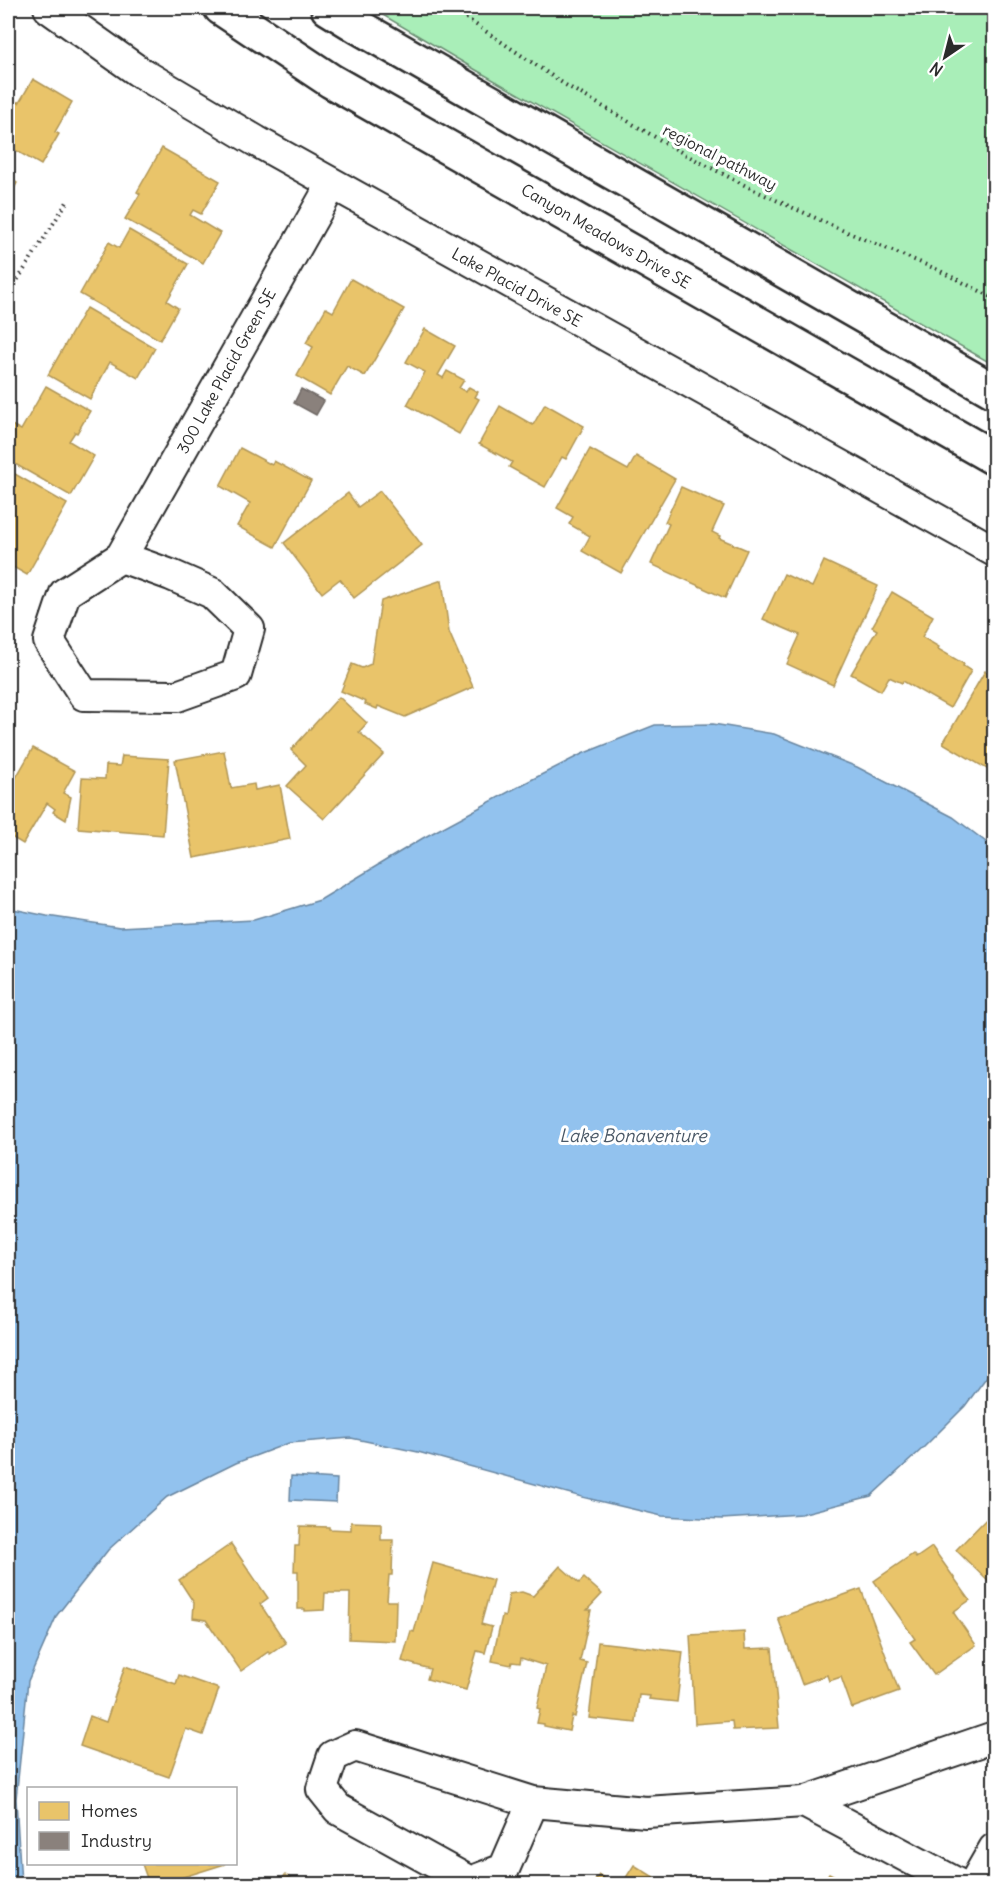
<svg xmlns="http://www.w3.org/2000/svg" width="1002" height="1892" font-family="Delius,sans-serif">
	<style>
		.green { fill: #a9eeb8; stroke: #6a8c72; stroke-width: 1.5 }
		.water { fill: #92c2ee; stroke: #6986a0; stroke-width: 1.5 }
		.homes { fill: #e9c46a; stroke: #b09657; stroke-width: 1.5 }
		.industry { fill: #8a817c; stroke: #6e6764; stroke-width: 1.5 }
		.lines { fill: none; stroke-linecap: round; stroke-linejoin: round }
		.minor-casing { stroke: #2b2b2b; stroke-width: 34 }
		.major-casing { stroke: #2b2b2b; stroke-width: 38 }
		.path { stroke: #2b2b2b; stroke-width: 4; stroke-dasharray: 1.5 4.5; stroke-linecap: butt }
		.minor { stroke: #fff; stroke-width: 30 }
		.major { stroke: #fff; stroke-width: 33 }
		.labels { text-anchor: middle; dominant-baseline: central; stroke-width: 6; stroke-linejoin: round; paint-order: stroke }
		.street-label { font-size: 16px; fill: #2b2b2b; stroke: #fff }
		.water-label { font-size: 18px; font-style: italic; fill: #4a5866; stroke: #fff }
	</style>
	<rect width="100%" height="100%" fill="#fff"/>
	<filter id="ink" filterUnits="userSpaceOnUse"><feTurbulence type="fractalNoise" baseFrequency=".0167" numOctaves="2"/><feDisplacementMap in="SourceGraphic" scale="12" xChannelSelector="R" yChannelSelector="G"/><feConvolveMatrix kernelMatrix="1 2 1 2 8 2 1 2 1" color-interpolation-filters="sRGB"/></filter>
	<g filter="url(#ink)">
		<polygon class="green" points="371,8 994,8 994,365 476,70"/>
		<g class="water">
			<polygon points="713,724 774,734 857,767 953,817 994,848 994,1367 965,1406 922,1449 871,1496 801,1514 722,1519 662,1516 582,1497 418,1452 351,1438 289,1443 236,1463 167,1497 108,1550 57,1615 28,1681 16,1799 21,1884 8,1884 8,908 47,916 120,927 254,920 320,900 423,838 527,782 582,754 655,725"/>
			<polygon points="291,1476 337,1479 336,1502 290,1500"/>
		</g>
		<g class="homes">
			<polygon points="33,79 72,102 55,132 59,134 41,165 8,146 8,105 9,107 13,100 19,103"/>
			<polygon points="162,148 220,181 201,214 193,210 190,215 220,233 203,263 125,219 140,194 137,192"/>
			<polygon points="8,177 17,183 8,200"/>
			<polygon points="129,230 188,264 167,301 178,308 160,340 80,294 109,242 119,248"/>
			<polygon points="351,279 404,309 365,376 347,366 330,395 297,376 313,347 306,343 326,308 333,312"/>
			<polygon points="86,308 155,348 138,378 110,362 90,399 48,375"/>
			<polygon points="425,329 455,346 438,375 443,378 447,371 464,380 459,388 466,392 469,387 478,392 475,397 479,399 459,434 407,405 425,372 406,362"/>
			<polygon points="46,386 90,411 77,433 75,432 69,441 94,456 71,496 8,460 8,423 21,430"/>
			<polygon points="545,404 584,426 566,459 562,457 545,487 509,467 512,462 479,444 500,406 533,425"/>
			<polygon points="240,448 272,465 274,461 311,481 275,547 237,526 250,503 220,486"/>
			<polygon points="590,449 628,470 636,456 675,479 621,573 582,551 590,536 569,524 573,517 557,508"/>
			<polygon points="8,470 67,504 27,575 8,564"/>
			<polygon points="681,487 724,506 712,532 720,536 719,538 747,550 725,598 651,564 669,524 665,522"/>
			<polygon points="380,491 422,545 354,598 340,579 322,593 284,543 348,493 358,507"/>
			<polygon points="824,561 878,586 833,685 787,664 800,635 763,619 784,574 812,587"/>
			<polygon points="442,580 449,632 473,687 405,717 378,706 377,709 365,704 366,702 341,691 352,664 362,668 371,664 381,601"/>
			<polygon points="892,592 933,616 922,637 939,647 938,649 964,664 963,666 971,671 950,708 903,681 902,683 889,677 881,691 851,674 877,630 872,627"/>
			<polygon points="985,671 994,676 994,773 943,743"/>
			<polygon points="339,697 367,723 359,732 384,754 324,819 287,786 306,765 291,750"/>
			<polygon points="33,748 75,771 63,793 71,797 66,820 53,812 55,809 47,803 23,844 8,835 8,786 10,788"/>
			<polygon points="224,751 231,788 254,784 255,790 280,785 290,839 194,858 175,760"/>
			<polygon points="122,756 169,759 163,835 78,828 82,778 105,779 106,765 120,766"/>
			<polygon points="994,1511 994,1584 993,1586 956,1550"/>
			<polygon points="351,1522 381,1523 381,1540 393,1540 392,1575 389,1575 387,1601 396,1601 395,1641 349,1639 350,1593 325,1593 324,1610 305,1611 305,1609 298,1609 298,1571 294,1571 295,1546 299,1546 300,1526 329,1527 329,1529 351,1530"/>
			<polygon points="231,1544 268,1598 260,1604 286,1643 270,1654 268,1652 241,1671 206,1620 193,1618 194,1603 179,1580"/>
			<polygon points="932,1547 970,1600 953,1612 976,1645 934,1675 910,1642 915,1639 874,1581 913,1554 916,1558"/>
			<polygon points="433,1563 493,1580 481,1624 492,1627 485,1653 477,1651 466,1690 427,1679 430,1669 402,1661 411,1631 414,1632"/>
			<polygon points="560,1566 579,1583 584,1578 602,1594 587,1610 591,1610 580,1661 587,1663 575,1717 572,1716 569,1731 544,1726 544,1724 537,1723 540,1709 537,1708 546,1666 521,1658 520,1663 512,1662 511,1665 492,1661 502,1616 505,1617 509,1594 522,1592 533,1596"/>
			<polygon points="861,1589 899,1691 852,1708 841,1677 829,1681 827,1675 802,1684 778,1618"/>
			<polygon points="744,1632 745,1649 772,1648 779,1728 733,1730 732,1721 695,1724 690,1635"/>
			<polygon points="598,1642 683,1652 677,1702 649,1699 650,1696 639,1695 636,1723 589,1718"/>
			<polygon points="125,1666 176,1684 179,1675 219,1689 203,1735 186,1729 169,1777 80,1746 90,1716 106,1722"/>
			<polygon points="142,1864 225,1864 161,1884 149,1884"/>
			<polygon points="634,1865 665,1884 622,1884"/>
			<polygon points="829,1873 850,1884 822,1884"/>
			<polygon points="285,1875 301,1884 279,1884"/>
			<polygon points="599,1875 614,1884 593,1884"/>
		</g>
		<polygon class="industry" points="301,389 324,401 316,415 294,403"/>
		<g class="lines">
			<defs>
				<g id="minor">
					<polyline points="49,8 138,71 256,141 994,551"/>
					<polyline points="121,557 171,575 212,593 249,629 236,675 177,696 84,695 49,641 65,593 121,557 332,184"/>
					<polyline points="533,1802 504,1869 470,1882 338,1809 322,1789 333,1756 355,1746 533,1802 646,1812 804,1802 994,1737"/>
					<polyline points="804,1802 958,1884"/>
					<polyline points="974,1884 994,1849"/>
				</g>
				<g id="major">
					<polyline points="221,8 331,81 994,458"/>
					<polyline points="328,8 359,27 994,391"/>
				</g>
			</defs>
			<use href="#minor" class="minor-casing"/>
			<use href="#major" class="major-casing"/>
			<g class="path">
				<polyline points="451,8 564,84 686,155 754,190 842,230 936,269 994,298"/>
				<polyline points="8,295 67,202"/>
			</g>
			<use href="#minor" class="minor"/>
			<use href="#major" class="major"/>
		</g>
	</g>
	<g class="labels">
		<g class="street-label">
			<text transform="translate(720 157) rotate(27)">regional pathway</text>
			<text transform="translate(606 236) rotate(30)">Canyon Meadows Drive SE</text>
			<text transform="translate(517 287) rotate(29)">Lake Placid Drive SE</text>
			<text transform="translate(226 371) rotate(-61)">300 Lake Placid Green SE</text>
		</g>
		<g class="water-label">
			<text x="633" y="1135">Lake Bonaventure</text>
		</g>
	</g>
	<rect width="1002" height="1892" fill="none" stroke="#fff" stroke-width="30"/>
	<rect x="15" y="15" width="972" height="1862" fill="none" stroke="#2b2b2b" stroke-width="2" filter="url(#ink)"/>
	<rect x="27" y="1787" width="210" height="78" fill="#ffffff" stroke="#aaaaaa" stroke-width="1.5"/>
	<rect x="39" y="1802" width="30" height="18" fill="#e9c46a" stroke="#aaaaaa" stroke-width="1.5"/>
	<text x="81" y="1817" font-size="18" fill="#2b2b2b">Homes</text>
	<rect x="39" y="1832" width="30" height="18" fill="#8a817c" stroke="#aaaaaa" stroke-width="1.5"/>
	<text x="81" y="1847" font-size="18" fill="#2b2b2b">Industry</text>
	<g transform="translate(945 57) rotate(215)" stroke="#ffffff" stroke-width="4.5" paint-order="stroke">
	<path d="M0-4.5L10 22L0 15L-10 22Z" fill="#2b2b2b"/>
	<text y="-9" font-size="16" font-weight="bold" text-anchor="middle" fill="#2b2b2b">N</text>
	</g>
</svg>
